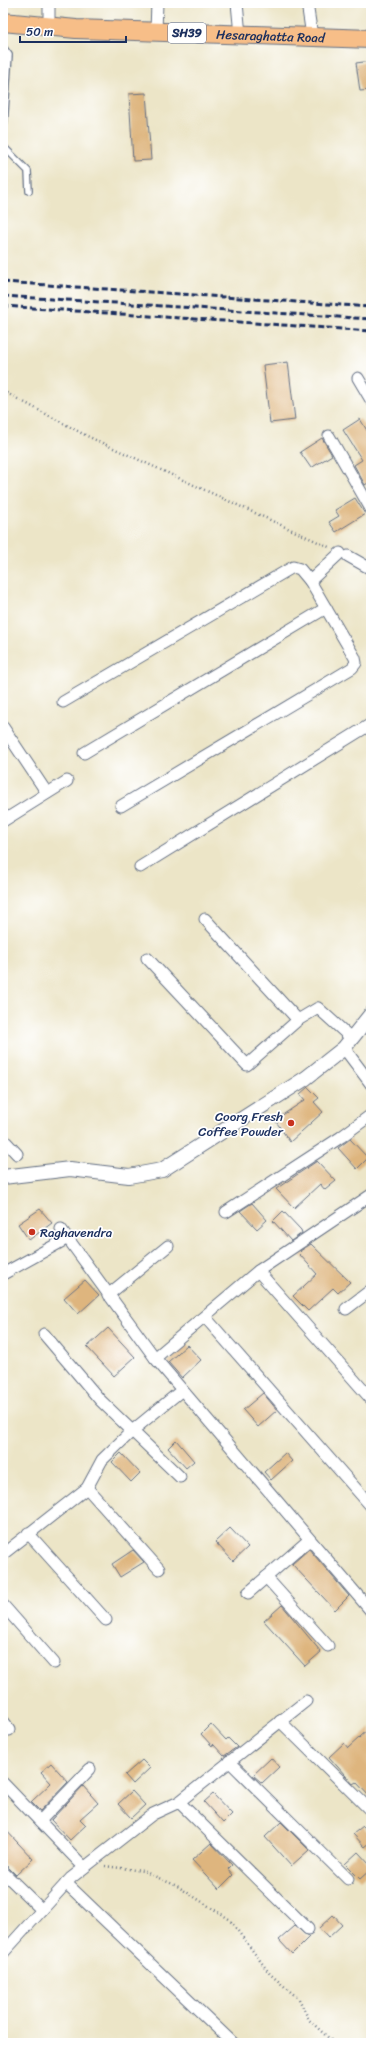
<svg xmlns="http://www.w3.org/2000/svg" width="374" height="2046" font-family="Sriracha,sans-serif">
	<style>
		.building { fill: #deb57e }
		.lines { fill: none; stroke-linecap: round; stroke-linejoin: round }
		.service-casing { stroke: #646f83; stroke-width: 8 }
		.minor-casing { stroke: #646f83; stroke-width: 13 }
		.tertiary-casing { stroke: #646f83; stroke-width: 16 }
		.primary-casing { stroke: #646f83; stroke-width: 20 }
		.path { stroke: #646f83; stroke-width: 2.5; stroke-dasharray: 1 3; stroke-linecap: butt }
		.service { stroke: #fff; stroke-width: 5.5 }
		.minor { stroke: #fff; stroke-width: 11 }
		.tertiary { stroke: #fff; stroke-width: 14 }
		.primary { stroke: #f7be88; stroke-width: 18 }
		.rail { stroke: #1b2f5e; stroke-width: 3; stroke-dasharray: 6 3; stroke-linecap: butt }
		.poi-dot { fill: #c8321e; stroke: #fff; stroke-width: 1.5 }
		.labels { text-anchor: middle; dominant-baseline: central; stroke-width: 3.5; stroke-linejoin: round; paint-order: stroke }
		.shield { fill: #fff; stroke: #5f6d8e; stroke-width: 1 }
		.shield-label { font-size: 12px; font-weight: bold; fill: #1b2f5e }
		.street-label { font-size: 13px; fill: #1b2f5e; stroke: #fff }
		.poi-label { font-size: 13px; fill: #1b2f5e; stroke: #fff; text-anchor: end }
	</style>
	<rect width="100%" height="100%" fill="#fff"/>
	<filter id="ink" filterUnits="userSpaceOnUse"><feTurbulence type="fractalNoise" baseFrequency=".025" numOctaves="2"/><feDisplacementMap in="SourceGraphic" scale="8" xChannelSelector="R" yChannelSelector="G"/><feConvolveMatrix kernelMatrix="1 2 1 2 8 2 1 2 1" color-interpolation-filters="sRGB"/></filter>
	<filter id="wash" filterUnits="userSpaceOnUse"><feTurbulence type="fractalNoise" baseFrequency=".012" numOctaves="4" result="noise"/><feDisplacementMap in="SourceGraphic" scale="16" xChannelSelector="R" yChannelSelector="G"/><feGaussianBlur stdDeviation="0.9" result="paint"/><feColorMatrix in="noise" values="0 0 0 0 0 0 0 0 0 0 0 0 0 0 0 0 0 1.4 0 .05"/><feComposite in="paint" operator="in"/></filter>
	<g filter="url(#wash)">
		<rect width="100%" height="100%" fill="#ece5c7"/>
		<g id="blocks">
			<g class="building">
				<polygon points="371,61 371,90 360,91 356,63"/>
				<polygon points="146,93 151,160 133,161 129,94"/>
				<polygon points="288,362 295,420 270,423 263,365"/>
				<polygon points="360,419 371,437 371,481 365,485 354,465 362,460 343,430"/>
				<polygon points="322,438 332,455 311,468 300,452"/>
				<polygon points="355,498 365,514 336,532 329,522 339,516 335,510"/>
				<polygon points="308,1087 319,1098 314,1102 323,1112 290,1142 275,1120 305,1100 300,1094"/>
				<polygon points="350,1139 368,1158 357,1169 338,1148"/>
				<polygon points="317,1161 336,1181 325,1190 320,1184 294,1208 276,1189"/>
				<polygon points="252,1203 267,1220 257,1229 240,1211"/>
				<polygon points="40,1209 52,1223 29,1240 18,1224"/>
				<polygon points="283,1211 301,1230 302,1233 291,1241 273,1221"/>
				<polygon points="311,1244 350,1282 338,1293 333,1288 308,1311 293,1296 317,1274 300,1255 302,1253 300,1251"/>
				<polygon points="85,1280 99,1295 78,1314 64,1298"/>
				<polygon points="108,1328 135,1357 114,1376 87,1347"/>
				<polygon points="187,1345 201,1360 182,1378 168,1362"/>
				<polygon points="263,1393 277,1410 258,1427 243,1410"/>
				<polygon points="176,1440 194,1461 186,1468 168,1448"/>
				<polygon points="121,1453 140,1473 131,1482 112,1462"/>
				<polygon points="285,1453 292,1461 271,1480 264,1472"/>
				<polygon points="230,1528 248,1547 233,1561 215,1542"/>
				<polygon points="309,1549 349,1596 335,1610 292,1564"/>
				<polygon points="133,1550 144,1562 120,1577 112,1564"/>
				<polygon points="282,1605 321,1652 305,1666 264,1621"/>
				<polygon points="211,1724 226,1740 228,1738 237,1747 224,1756 213,1744 212,1746 201,1734"/>
				<polygon points="371,1727 371,1798 356,1782 353,1784 329,1757 344,1743 348,1748"/>
				<polygon points="271,1758 279,1767 262,1783 253,1775"/>
				<polygon points="142,1760 150,1768 133,1784 125,1775"/>
				<polygon points="51,1763 68,1782 40,1811 31,1802 51,1783 41,1772"/>
				<polygon points="83,1786 98,1803 80,1819 86,1825 70,1840 51,1820"/>
				<polygon points="132,1791 145,1805 131,1818 118,1804"/>
				<polygon points="213,1794 232,1814 223,1823 204,1802"/>
				<polygon points="281,1822 309,1850 291,1866 265,1837"/>
				<polygon points="363,1826 371,1835 371,1842 365,1847 353,1834"/>
				<polygon points="3,1827 33,1859 16,1875 8,1867 3,1865"/>
				<polygon points="211,1843 232,1865 228,1869 233,1875 219,1889 192,1860"/>
				<polygon points="358,1852 371,1866 371,1869 360,1879 345,1864"/>
				<polygon points="333,1915 342,1925 328,1938 319,1928"/>
				<polygon points="295,1926 309,1937 292,1954 279,1940"/>
			</g>
		</g>
	</g>
	<g filter="url(#ink)">
		<use href="#blocks" fill-opacity="0" stroke="#646f83" stroke-width="1"/>
		<g class="lines">
			<defs>
				<g id="service">
					<polyline points="3,47 9,55 3,141"/>
					<polyline points="3,146 28,171 29,191"/>
				</g>
				<g id="minor">
					<polyline points="237,3 240,35"/>
					<polyline points="307,3 312,36"/>
					<polyline points="49,26 49,3"/>
					<polyline points="156,31 157,3"/>
					<polyline points="358,378 371,400"/>
					<polyline points="329,436 371,509"/>
					<polyline points="348,556 371,569"/>
					<polyline points="63,702 293,567 300,569 310,581 340,553"/>
					<polyline points="3,727 47,793"/>
					<polyline points="84,753 326,608"/>
					<polyline points="121,806 352,668 356,663 355,658 310,581"/>
					<polyline points="3,821 67,781"/>
					<polyline points="140,867 371,724"/>
					<polyline points="205,919 298,1020"/>
					<polyline points="147,958 247,1065 298,1020 318,1008 351,1038"/>
					<polyline points="344,1048 371,1084"/>
					<polyline points="3,1139 17,1154"/>
					<polyline points="226,1212 341,1137 371,1115"/>
					<polyline points="61,1229 155,1358 371,1611"/>
					<polyline points="258,1271 371,1399"/>
					<polyline points="3,1274 68,1238"/>
					<polyline points="108,1295 168,1246"/>
					<polyline points="346,1309 371,1290"/>
					<polyline points="205,1317 371,1506"/>
					<polyline points="44,1334 100,1400 180,1477"/>
					<polyline points="155,1358 258,1271 371,1195"/>
					<polyline points="87,1488 159,1569"/>
					<polyline points="28,1533 106,1620"/>
					<polyline points="3,1554 87,1488 102,1460 132,1431 182,1390"/>
					<polyline points="266,1577 328,1646"/>
					<polyline points="248,1593 309,1540"/>
					<polyline points="3,1605 54,1663"/>
					<polyline points="280,1721 368,1808"/>
					<polyline points="3,1722 9,1730"/>
					<polyline points="229,1761 348,1879"/>
					<polyline points="3,1783 84,1867"/>
					<polyline points="179,1802 308,1929"/>
					<polyline points="40,1821 90,1769"/>
					<polyline points="3,1872 42,1910"/>
					<polyline points="66,1883 233,2043"/>
					<polyline points="3,1953 71,1878 153,1814 179,1802 306,1701"/>
				</g>
				<polyline id="tertiary" points="3,1177 70,1169 129,1176 162,1170 306,1078 344,1048 371,1014"/>
				<g id="primary">
					<path id="s1" d="M3,22l73,7 295,10"/>
				</g>
			</defs>
			<use href="#service" class="service-casing"/>
			<use href="#minor" class="minor-casing"/>
			<use href="#tertiary" class="tertiary-casing"/>
			<use href="#primary" class="primary-casing"/>
			<g class="path">
				<polyline points="3,391 87,436 329,547"/>
				<polyline points="105,1866 143,1871 177,1886 229,1919 270,1974 299,1999 309,2020 334,2043"/>
			</g>
			<use href="#service" class="service"/>
			<use href="#minor" class="minor"/>
			<use href="#tertiary" class="tertiary"/>
			<use href="#primary" class="primary"/>
			<g class="rail">
				<polyline points="3,282 371,307"/>
				<polyline points="3,296 371,319"/>
				<polyline points="3,306 371,331"/>
			</g>
		</g>
	</g>
	<g class="poi-dot">
		<circle cx="291" cy="1123" r="4"/>
		<circle cx="32" cy="1232" r="4"/>
	</g>
	<g class="labels">
		<rect class="shield" x="168" y="23" width="38" height="20" rx="3"/>
		<g class="shield-label">
			<text x="187" y="33">SH39</text>
		</g>
		<g class="street-label">
			<text stroke="none"><textPath href="#s1" startOffset="268">Hesaraghatta Road</textPath></text>
		</g>
		<g class="poi-label">
			<text x="283" y="1116">Coorg Fresh<tspan x="283" dy="15">Coffee Powder</tspan></text>
			<text x="40" y="1232" text-anchor="start">Raghavendra</text>
		</g>
	</g>
	<rect width="374" height="2046" fill="none" stroke="#fff" stroke-width="16"/>
	<path d="M20 36v6h106v-6" fill="none" stroke="#1b2f5e" stroke-width="2"/>
	<text x="26" y="36" font-size="12" fill="#1b2f5e" stroke="#ffffff" stroke-width="3" paint-order="stroke">50 m</text>
</svg>
